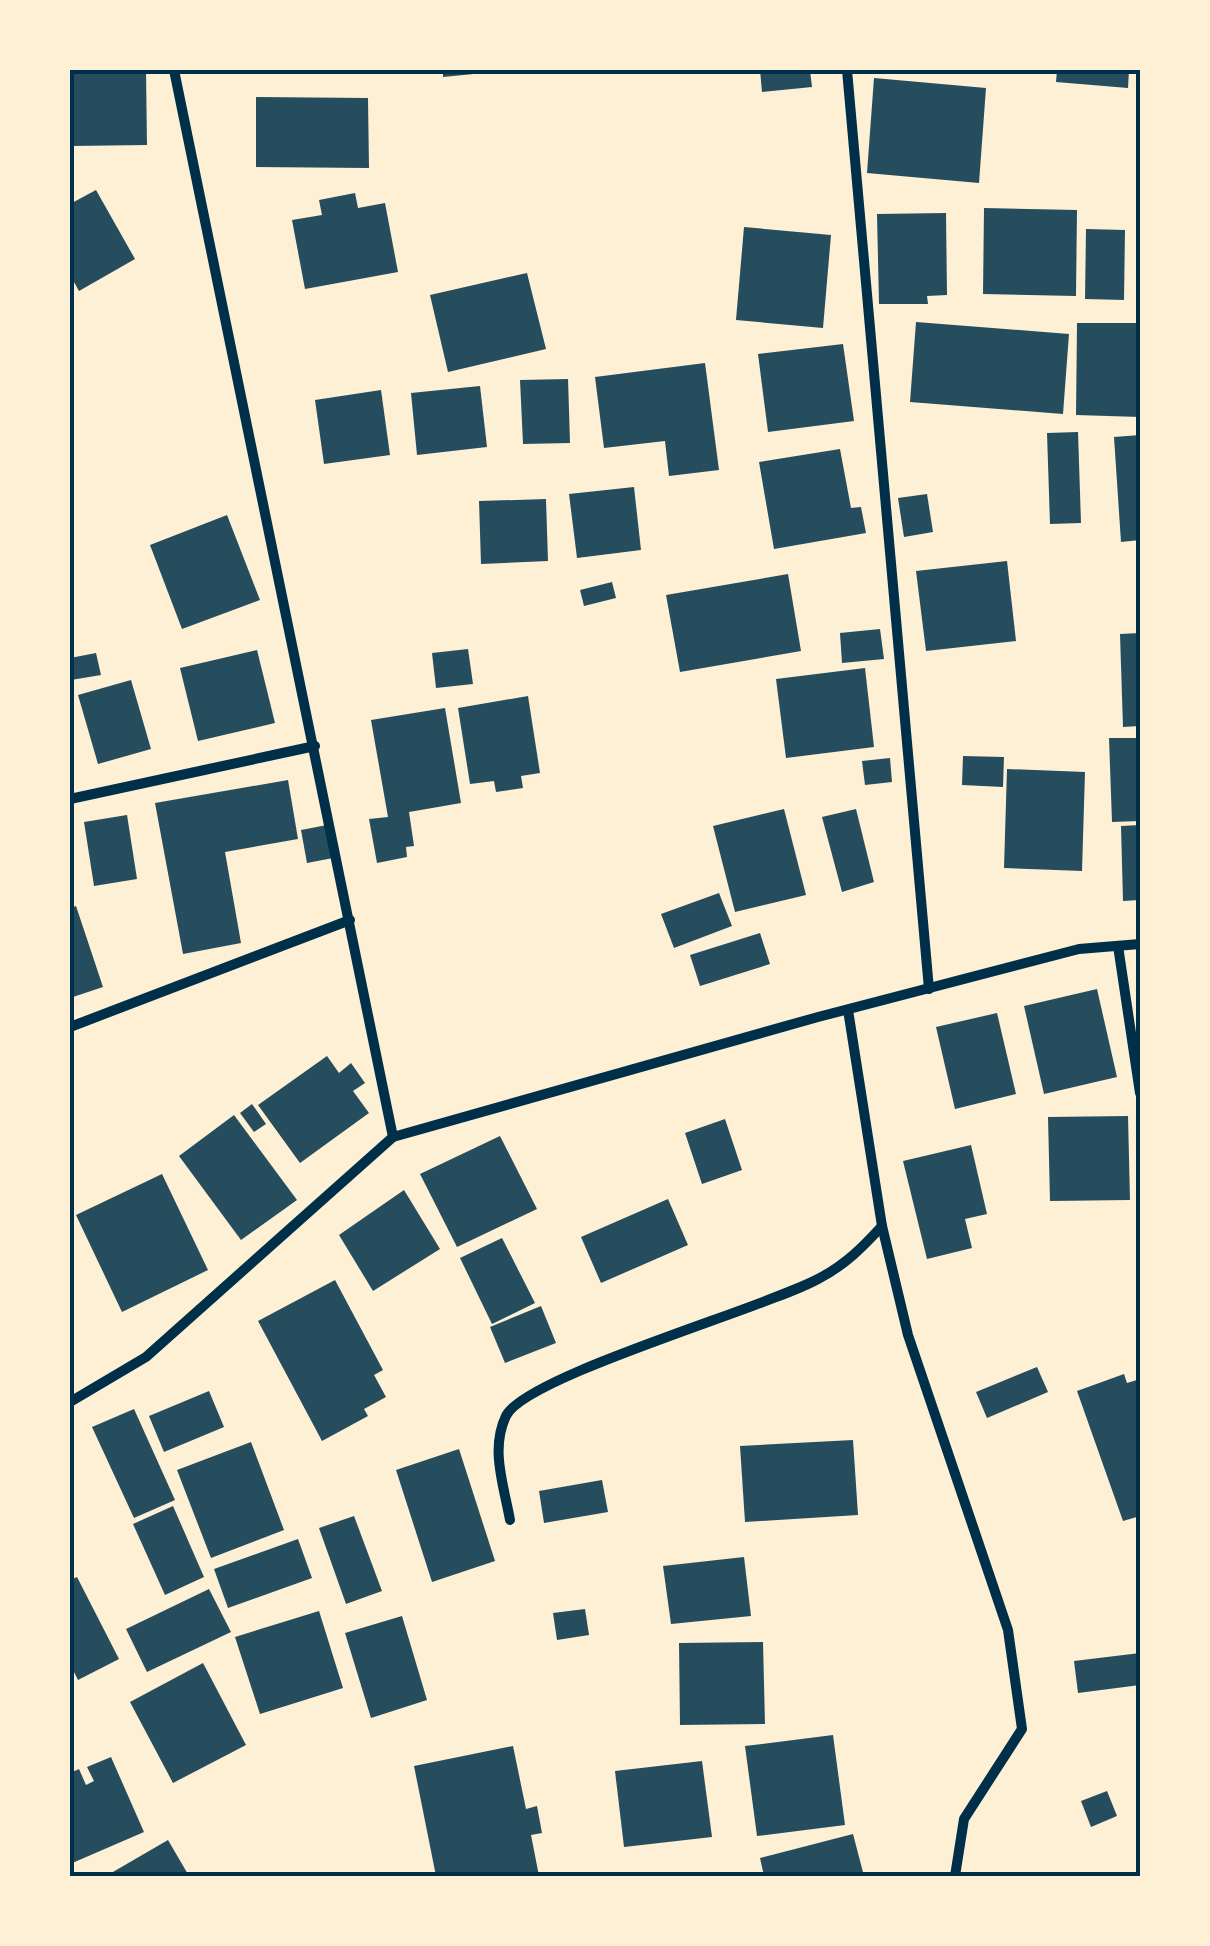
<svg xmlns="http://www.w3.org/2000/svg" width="1210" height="1946" font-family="'Sofia Sans Condensed',sans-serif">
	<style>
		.building { fill: #264d5e }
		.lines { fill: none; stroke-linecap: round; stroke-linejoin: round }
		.minor { stroke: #003049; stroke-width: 10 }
		.neatline { fill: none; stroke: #003049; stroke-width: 4 }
	</style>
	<rect width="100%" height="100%" fill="#fdf0d5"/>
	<g class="building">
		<polygon points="71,70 146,70 147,145 72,146"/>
		<polygon points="443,70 484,70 484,73 443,77"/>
		<polygon points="760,70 810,70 812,87 762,92"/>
		<polygon points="1057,70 1129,70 1128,88 1056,82"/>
		<polygon points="874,78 986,88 979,183 867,173"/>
		<polygon points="256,97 368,98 369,168 256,167"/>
		<polygon points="96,190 135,259 79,291 70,275 70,204"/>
		<polygon points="355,193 358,208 385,203 398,272 305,289 292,220 322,215 319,200"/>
		<polygon points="984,208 1077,210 1076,296 983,294"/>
		<polygon points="946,213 947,295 927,296 928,304 879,304 877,214"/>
		<polygon points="744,227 831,235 823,328 736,320"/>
		<polygon points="1086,229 1125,230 1124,300 1085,299"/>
		<polygon points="527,273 546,349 448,372 430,295"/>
		<polygon points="916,322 1069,334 1063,414 910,402"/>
		<polygon points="1077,323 1140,323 1140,417 1076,415"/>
		<polygon points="843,344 854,421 768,432 758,354"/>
		<polygon points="705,363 719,470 669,476 665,441 604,448 595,377"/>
		<polygon points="568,379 570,443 523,444 520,380"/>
		<polygon points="480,386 487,447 417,455 411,393"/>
		<polygon points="381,390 390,455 324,464 315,400"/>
		<polygon points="1078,432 1081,523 1050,524 1047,433"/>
		<polygon points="1140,435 1140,540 1121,542 1114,437"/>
		<polygon points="840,449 851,508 861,507 866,533 774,549 759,462"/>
		<polygon points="634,487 641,550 577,558 569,494"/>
		<polygon points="927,494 933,532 904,537 898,498"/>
		<polygon points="546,499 548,561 481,564 479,501"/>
		<polygon points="227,515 260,600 182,629 150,545"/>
		<polygon points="1007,561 1016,641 926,651 916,571"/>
		<polygon points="788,574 801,651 680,672 666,595"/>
		<polygon points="612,582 616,598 584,606 580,590"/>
		<polygon points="880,629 884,659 842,663 840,633"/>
		<polygon points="1140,633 1140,726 1123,727 1120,634"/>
		<polygon points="468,649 473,684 436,688 432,653"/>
		<polygon points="257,650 275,723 198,741 180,668"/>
		<polygon points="96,653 101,675 71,680 70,658"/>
		<polygon points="865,668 874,747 786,758 776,679"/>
		<polygon points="131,680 151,749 98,764 78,695"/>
		<polygon points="528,696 540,773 521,776 523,788 496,792 494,781 470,784 458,708"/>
		<polygon points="445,708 461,803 409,812 414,846 406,847 407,857 377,863 369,819 388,817 371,720"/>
		<polygon points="1109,738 1140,738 1140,821 1112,822"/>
		<polygon points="963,756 1004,757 1003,787 962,785"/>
		<polygon points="890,758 892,782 865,785 862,761"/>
		<polygon points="1007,769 1085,772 1082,871 1004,868"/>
		<polygon points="288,780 298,839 225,852 241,943 183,954 155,803"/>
		<polygon points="784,809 806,895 735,912 713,826"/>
		<polygon points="856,809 874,882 842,892 822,817"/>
		<polygon points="127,815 137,879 94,886 84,822"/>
		<polygon points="327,825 333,858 307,863 301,830"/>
		<polygon points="1140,825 1140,900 1123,901 1121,826"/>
		<polygon points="719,893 732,926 674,948 661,914"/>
		<polygon points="76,906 103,987 70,998 70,908"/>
		<polygon points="760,933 770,964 700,986 690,955"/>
		<polygon points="1097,989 1117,1077 1044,1094 1024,1006"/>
		<polygon points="997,1013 1016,1094 955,1109 936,1027"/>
		<polygon points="327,1056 339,1073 351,1063 365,1083 353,1091 369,1113 300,1163 258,1105"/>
		<polygon points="252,1104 266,1124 254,1132 240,1113"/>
		<polygon points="234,1115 297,1200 241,1240 179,1156"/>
		<polygon points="1128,1116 1130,1200 1050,1201 1048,1117"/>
		<polygon points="725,1119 742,1170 702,1184 685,1133"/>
		<polygon points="500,1136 537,1209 457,1247 420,1174"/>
		<polygon points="971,1145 987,1214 965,1219 972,1248 927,1259 903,1161"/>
		<polygon points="162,1174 208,1270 122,1312 76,1215"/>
		<polygon points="404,1190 440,1249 373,1291 339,1235"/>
		<polygon points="668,1199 688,1245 601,1283 581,1237"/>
		<polygon points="502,1238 535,1303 492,1324 460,1258"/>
		<polygon points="335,1280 383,1370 374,1375 386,1397 364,1409 368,1416 322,1441 258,1321"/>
		<polygon points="541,1306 556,1343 505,1363 490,1327"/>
		<polygon points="1037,1367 1048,1392 987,1418 976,1392"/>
		<polygon points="1124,1374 1127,1383 1140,1379 1140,1516 1123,1521 1077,1391"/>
		<polygon points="209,1391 224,1427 164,1452 149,1416"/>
		<polygon points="134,1409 175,1500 134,1518 92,1427"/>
		<polygon points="853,1440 858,1515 745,1522 740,1446"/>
		<polygon points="251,1442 284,1530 211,1558 177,1470"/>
		<polygon points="459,1449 495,1561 432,1582 396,1470"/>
		<polygon points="602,1480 608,1512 544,1523 539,1491"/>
		<polygon points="173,1506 204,1577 165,1595 133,1524"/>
		<polygon points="354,1516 382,1591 346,1604 319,1528"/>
		<polygon points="298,1539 312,1578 228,1608 214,1569"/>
		<polygon points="744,1557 751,1616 671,1624 663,1566"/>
		<polygon points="77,1577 119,1659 78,1680 70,1664 70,1580"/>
		<polygon points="209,1589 231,1632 147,1672 126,1629"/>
		<polygon points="585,1609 589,1635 557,1640 553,1613"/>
		<polygon points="319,1611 343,1688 260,1714 235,1637"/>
		<polygon points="402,1616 427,1700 371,1718 345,1633"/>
		<polygon points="763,1642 765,1724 680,1725 679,1643"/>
		<polygon points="1140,1653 1140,1685 1078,1693 1074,1661"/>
		<polygon points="203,1663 246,1745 173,1783 130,1702"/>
		<polygon points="833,1735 845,1825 757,1836 745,1746"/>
		<polygon points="513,1746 526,1809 537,1806 542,1833 531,1835 539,1876 436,1876 414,1766"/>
		<polygon points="111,1757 144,1832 70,1864 70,1773 79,1769 86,1785 94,1781 87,1767"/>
		<polygon points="702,1761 712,1837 624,1847 615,1771"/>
		<polygon points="1107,1791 1117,1816 1091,1827 1081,1801"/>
		<polygon points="853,1834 864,1876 764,1876 760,1858"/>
		<polygon points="168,1840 189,1876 106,1876"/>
	</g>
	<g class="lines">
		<g class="minor">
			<polyline points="174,70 393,1137"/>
			<polyline points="847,70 929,989"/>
			<polyline points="70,799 315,746"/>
			<polyline points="1118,946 1140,1093"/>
			<polyline points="848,1010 882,1226 908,1335 1008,1630 1022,1729 964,1819 955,1876"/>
			<polyline points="70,1027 350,920"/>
			<polyline points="70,1402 146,1357 393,1137 818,1017 1079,949 1140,944"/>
			<path d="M510,1520c-6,-34 -20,-71 -4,-104 19,-40 259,-108 312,-137 27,-14 44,-31 64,-53"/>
		</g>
	</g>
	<rect width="1210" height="1946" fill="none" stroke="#fdf0d5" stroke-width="145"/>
	<rect x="72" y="72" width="1066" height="1802" class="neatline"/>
</svg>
